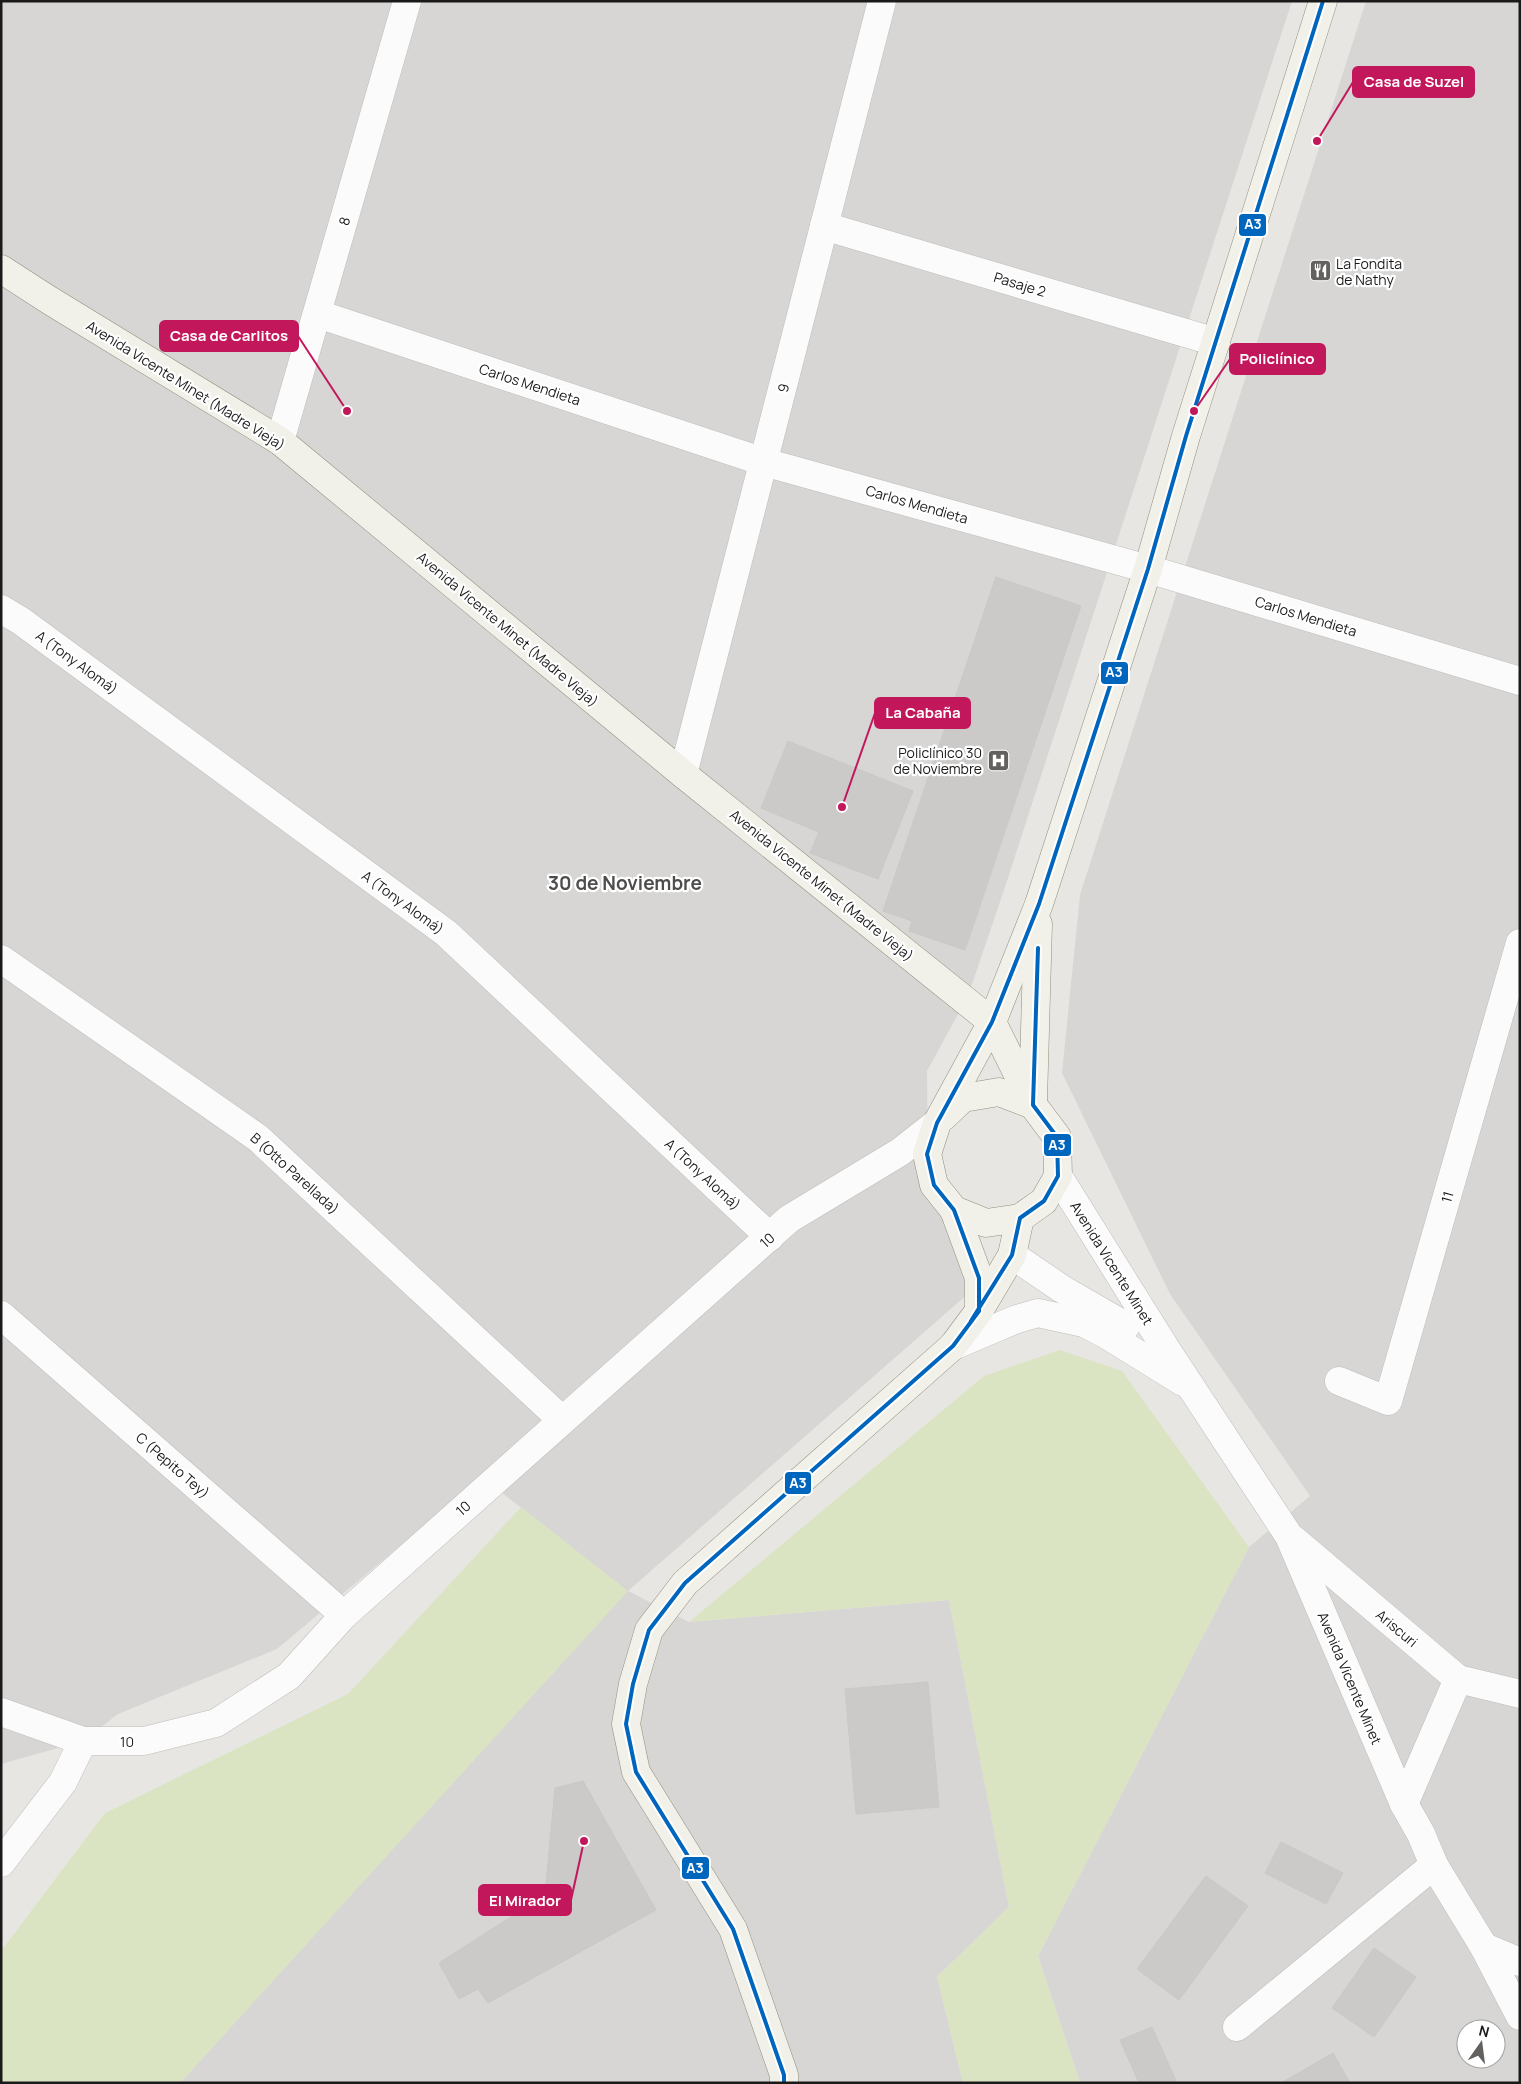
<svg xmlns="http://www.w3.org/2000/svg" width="1521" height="2084" font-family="Manrope,sans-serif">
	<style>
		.residential { fill: #d7d6d4; fill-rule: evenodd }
		.grass { fill: #dae4c3 }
		.building { fill: #cccac8; stroke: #cbc7c5 }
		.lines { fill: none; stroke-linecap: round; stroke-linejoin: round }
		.minor-casing { stroke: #bebdbb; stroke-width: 29 }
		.secondary-casing { stroke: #918f7d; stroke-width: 29 }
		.minor { stroke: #fcfbfb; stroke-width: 28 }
		.secondary { stroke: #f1f0e9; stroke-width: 28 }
		.bus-1-casing { stroke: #fff; stroke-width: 8 }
		.bus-1 { stroke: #0065bd; stroke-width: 4 }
		.labels { text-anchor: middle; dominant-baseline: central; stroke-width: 4.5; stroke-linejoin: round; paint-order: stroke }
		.street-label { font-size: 14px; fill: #1a1a1a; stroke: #fff }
		.poi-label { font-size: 14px; fill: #1a1a1a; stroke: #fff; text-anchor: start }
		.district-label { font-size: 19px; font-weight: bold; fill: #4d4d4d; stroke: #fff }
		.leader { fill: none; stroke: #c2185b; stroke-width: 2 }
		.callout-dot { fill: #c2185b; stroke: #fff; stroke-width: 2 }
		.callout { fill: #c2185b; stroke: #c2185b; stroke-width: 2 }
		.callout-label { font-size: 15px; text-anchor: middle; font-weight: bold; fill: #fff }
		.line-badge { stroke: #fff; stroke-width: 2 }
		.badge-label { font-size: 14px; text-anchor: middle; font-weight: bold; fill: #fff }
	</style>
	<rect width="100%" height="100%" fill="#e8e6e3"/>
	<g class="residential">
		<polygon points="1,1 1292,1 1006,884 968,996 927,1071 928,1171 977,1286 628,1591 689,1622 949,1600 1009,1907 937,1977 963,2083 180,2083 627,1591 482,1477 277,1649 118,1714 83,1741 1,1764"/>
		<path d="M1366,1h154v2082h-440l-42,-127 211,-409 61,-51 -140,-202 -108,-221 18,-178zM1466,2029h30v30h-30z"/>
	</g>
	<g class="grass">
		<polygon points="1060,1350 1122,1371 1249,1547 1038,1956 1080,2083 963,2083 937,1977 1009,1907 949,1600 689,1622 984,1376"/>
		<polygon points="521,1507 628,1591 180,2083 1,2083 1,1951 105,1813 348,1694"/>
	</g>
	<g class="building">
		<polygon points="996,577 1081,606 965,950 909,931 912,921 883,911"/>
		<polygon points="788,741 913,791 878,879 810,853 819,832 761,808"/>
		<polygon points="928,1682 939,1807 856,1814 845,1689"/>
		<polygon points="583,1781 656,1910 488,2003 478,1989 459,1999 439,1963 545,1895 555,1788"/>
		<polygon points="1281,1842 1343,1873 1326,1904 1265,1873"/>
		<polygon points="1206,1876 1248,1906 1179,2000 1137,1969"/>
		<polygon points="1374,1948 1416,1977 1374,2037 1332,2008"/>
		<polygon points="1152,2027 1177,2083 1139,2083 1120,2040"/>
		<polygon points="1333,2053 1350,2083 1281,2083"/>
	</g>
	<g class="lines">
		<defs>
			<g id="minor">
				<polyline points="824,226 1216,342"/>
				<polyline points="318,314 764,462 1148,569 1520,681"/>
				<polyline points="280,441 407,1"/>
				<polyline points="1,609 21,621 446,933 770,1237"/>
				<polyline points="683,774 882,1"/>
				<polyline points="1,959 258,1138 562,1420"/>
				<polyline points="1058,1176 1166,1349 1289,1536 1404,1804 1421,1834 1434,1865 1484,1947 1520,2016"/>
				<polyline points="1012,1255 1062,1289 1126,1326"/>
				<polyline points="1,1315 344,1615"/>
				<polyline points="953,1346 1017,1319 1038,1313 1084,1323 1107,1335 1183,1382"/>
				<polyline points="1339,1381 1388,1401 1520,943"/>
				<polyline points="1294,1540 1458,1679 1520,1694"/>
				<polyline points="1,1712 83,1741 144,1741 216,1723 289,1676 344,1615 789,1219 900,1152 937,1123"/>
				<polyline points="1404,1804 1458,1679"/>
				<polyline points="1,1863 63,1782 83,1741"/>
				<polyline points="1484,1947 1520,1962"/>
				<polyline points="1237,2027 1434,1865"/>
			</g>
			<g id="secondary">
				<polyline points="1,269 49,300 280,441 683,774 992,1022 1033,1105 1057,1137 1058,1176 1044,1201 1020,1218 986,1223 954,1210 934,1185 927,1154 937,1123 992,1022 1039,904 1148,569 1186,436 1323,1"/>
				<polyline points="1033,1101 1038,924"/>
				<polyline points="944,1116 963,1098 999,1092 1033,1105"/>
				<polyline points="954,1210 979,1278 979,1311"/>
				<polyline points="784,2083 784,2075 733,1929 636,1772 626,1724 633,1684 649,1630 685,1583 953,1346 979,1311 1012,1255 1020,1218"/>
			</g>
		</defs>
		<use href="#minor" class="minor-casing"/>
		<use href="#secondary" class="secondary-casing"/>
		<use href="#minor" class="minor"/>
		<use href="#secondary" class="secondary"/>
		<defs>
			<g id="bus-1">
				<polyline points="971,1321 1012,1255 1020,1218 1044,1201 1058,1176 1057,1137 1033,1105 1038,948"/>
				<polyline points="784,2083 784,2075 733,1929 636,1772 626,1724 633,1684 649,1630 685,1583 953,1346 979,1311 979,1278 954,1210 934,1185 927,1154 937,1123 992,1022 1039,904 1148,569 1186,436 1323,1"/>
			</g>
		</defs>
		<use href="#bus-1" class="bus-1-casing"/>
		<use href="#bus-1" class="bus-1"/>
	</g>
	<defs>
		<symbol id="restaurant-square" viewBox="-11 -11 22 22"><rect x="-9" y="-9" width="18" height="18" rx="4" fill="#626160" stroke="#fff"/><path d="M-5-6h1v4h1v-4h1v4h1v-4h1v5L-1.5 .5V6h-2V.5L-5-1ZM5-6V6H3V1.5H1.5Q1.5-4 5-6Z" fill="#fff"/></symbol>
		<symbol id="hospital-square" viewBox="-11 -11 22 22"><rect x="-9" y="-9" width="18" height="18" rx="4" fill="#626160" stroke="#fff"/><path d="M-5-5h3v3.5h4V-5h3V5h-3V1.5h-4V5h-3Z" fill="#fff"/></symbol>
	</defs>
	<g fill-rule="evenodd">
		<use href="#restaurant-square" x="1308" y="258" width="25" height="25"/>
		<use href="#hospital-square" x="986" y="748" width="25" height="25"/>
	</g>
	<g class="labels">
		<g class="street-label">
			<text transform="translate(344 221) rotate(-74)">8</text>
			<text transform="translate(1020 284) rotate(17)">Pasaje 2</text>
			<text transform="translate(530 384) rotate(18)">Carlos Mendieta</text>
			<text transform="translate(186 385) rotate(32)">Avenida Vicente Minet (Madre Vieja)</text>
			<text transform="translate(783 388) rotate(-76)">9</text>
			<text transform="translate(917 504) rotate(16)">Carlos Mendieta</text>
			<text transform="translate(1306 616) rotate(17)">Carlos Mendieta</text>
			<text transform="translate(508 629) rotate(40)">Avenida Vicente Minet (Madre Vieja)</text>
			<text transform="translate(77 662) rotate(36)">A (Tony Alomá)</text>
			<text transform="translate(822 885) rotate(39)">Avenida Vicente Minet (Madre Vieja)</text>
			<text transform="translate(403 902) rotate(36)">A (Tony Alomá)</text>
			<text transform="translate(295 1173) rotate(42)">B (Otto Parellada)</text>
			<text transform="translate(703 1174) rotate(43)">A (Tony Alomá)</text>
			<text transform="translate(1447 1197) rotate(-74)">11</text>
			<text transform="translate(767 1240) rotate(-42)">10</text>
			<text transform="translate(1112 1263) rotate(58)">Avenida Vicente Minet</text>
			<text transform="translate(173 1465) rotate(41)">C (Pepito Tey)</text>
			<text transform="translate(463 1508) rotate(-42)">10</text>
			<text transform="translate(1397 1628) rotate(40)">Ariscuri</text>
			<text transform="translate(1350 1678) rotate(67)">Avenida Vicente Minet</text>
			<text x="127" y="1741">10</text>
		</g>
		<g class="poi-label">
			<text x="1336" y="263">La Fondita<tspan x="1336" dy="16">de Nathy</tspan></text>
			<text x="982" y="752" text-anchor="end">Policlínico 30<tspan x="982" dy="16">de Noviembre</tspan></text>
		</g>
		<g class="district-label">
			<text x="625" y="883">30 de Noviembre</text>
		</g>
	</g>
	<path class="leader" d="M1317 141L1353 82M347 411L298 336M1194 411L1230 359M842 807L875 713M584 1841L571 1900"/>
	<g class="callout-dot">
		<circle cx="1317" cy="141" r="5"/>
		<circle cx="347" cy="411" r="5"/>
		<circle cx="1194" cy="411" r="5"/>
		<circle cx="842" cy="807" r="5"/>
		<circle cx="584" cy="1841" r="5"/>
	</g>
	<g class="callout">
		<rect x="1353" y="67" width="121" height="30" rx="5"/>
		<rect x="160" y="321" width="138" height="30" rx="5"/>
		<rect x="1230" y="344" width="95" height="30" rx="5"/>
		<rect x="875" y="698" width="95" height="30" rx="5"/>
		<rect x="479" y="1885" width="92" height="30" rx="5"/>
	</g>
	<g class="callout-label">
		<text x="1414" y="87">Casa de Suzel</text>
		<text x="229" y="341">Casa de Carlitos</text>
		<text x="1277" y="364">Policlínico</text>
		<text x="923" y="718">La Cabaña</text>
		<text x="525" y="1906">El Mirador</text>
	</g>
	<g class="line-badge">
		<rect x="1238" y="213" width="29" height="24" rx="5" fill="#0065bd"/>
		<rect x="1100" y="661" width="29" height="24" rx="5" fill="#0065bd"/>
		<rect x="1043" y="1133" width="29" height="24" rx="5" fill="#0065bd"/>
		<rect x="784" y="1471" width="28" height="24" rx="5" fill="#0065bd"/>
		<rect x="681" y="1856" width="29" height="24" rx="5" fill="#0065bd"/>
	</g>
	<g class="badge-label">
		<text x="1253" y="229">A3</text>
		<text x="1114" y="677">A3</text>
		<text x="1057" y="1150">A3</text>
		<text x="798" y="1488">A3</text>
		<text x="695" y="1873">A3</text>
	</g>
	<rect width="1521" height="2084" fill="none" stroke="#1a1a1a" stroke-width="5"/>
	<g transform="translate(1481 2044) rotate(14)"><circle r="24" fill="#ffffff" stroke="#a3a3a3"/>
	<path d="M0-4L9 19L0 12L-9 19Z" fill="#626160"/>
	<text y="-8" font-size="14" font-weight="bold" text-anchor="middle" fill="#1a1a1a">N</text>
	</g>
</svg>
